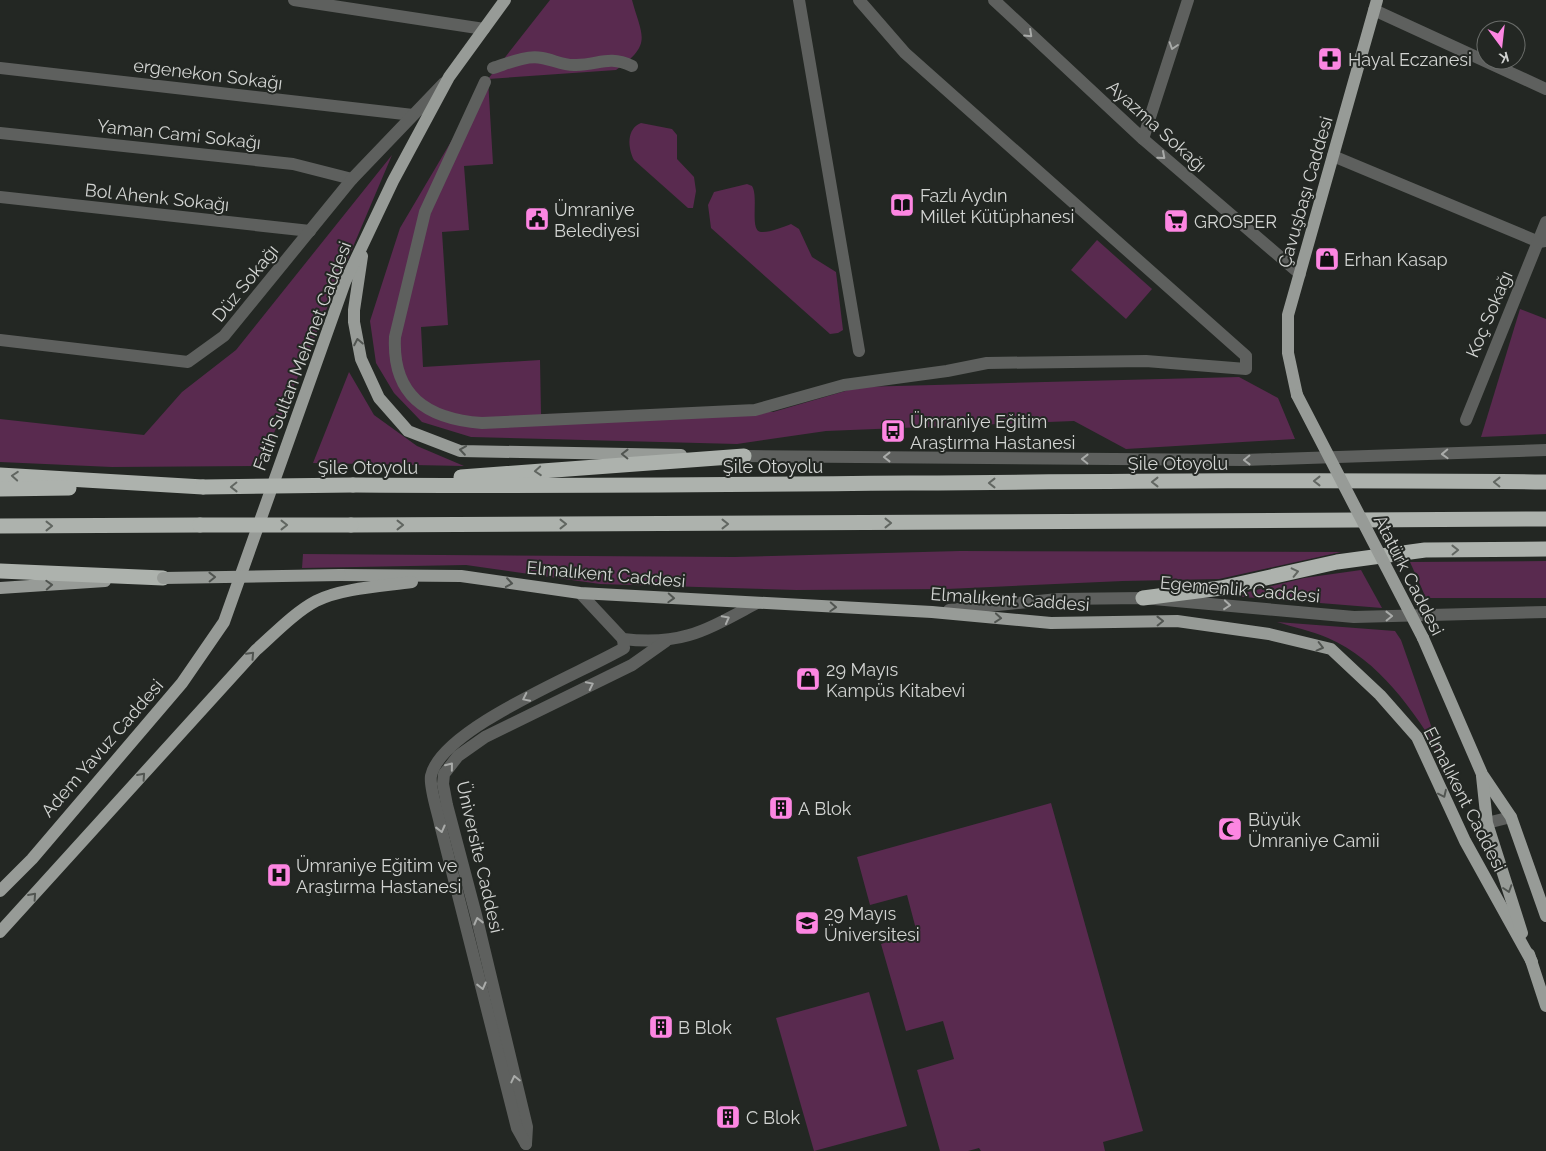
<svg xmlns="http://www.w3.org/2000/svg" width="1546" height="1151" font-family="Raleway,sans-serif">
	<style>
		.green { fill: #592a4f }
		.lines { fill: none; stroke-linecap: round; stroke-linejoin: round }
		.minor { stroke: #5e605e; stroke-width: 12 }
		.major { stroke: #979b97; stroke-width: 12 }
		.highway { stroke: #adb2ad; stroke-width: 15 }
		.major-bridge { stroke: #979b97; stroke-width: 12 }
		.highway-bridge { stroke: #adb2ad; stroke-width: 15 }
		.oneway { stroke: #a9aba9 }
		.oneway2 { stroke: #515551 }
		.oneway3 { stroke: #616661 }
		.labels { text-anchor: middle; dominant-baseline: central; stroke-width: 4; stroke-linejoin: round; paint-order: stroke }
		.poi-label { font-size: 18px; fill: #d2d4d2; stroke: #232723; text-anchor: start }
		.street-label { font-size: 18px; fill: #d2d4d2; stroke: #232723 }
	</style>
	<rect width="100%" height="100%" fill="#232723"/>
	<g class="green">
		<path d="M550,0h82c10,37 21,44 -16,70l-128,9 5,85 -29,2 5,64 -27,2 6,93 -27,2 2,40 117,-7 1,54 232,-2 86,-25 380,-10 39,21 17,41 -169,10 -52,-28 -248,10 -89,13 -266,-7 -49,-15 -28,-29 -18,-30 -6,-42 30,-93 88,-149z"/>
		<path d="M641,123l31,6 5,6v24l17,18 2,14 -3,17h-5l-54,-48c-6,-12 -8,-31 7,-37z"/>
		<polygon points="392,155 260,466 112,467 0,462 0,419 144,435 182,392 236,350"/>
		<path d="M747,184l5,2c7,11 -3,45 9,46 8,1 22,-5 30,-8l8,5 13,28 24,15 7,58 -5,3 -8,1 -119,-106 -3,-23 6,-13z"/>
		<polygon points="1097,240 1152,289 1126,319 1071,270"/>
		<polygon points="1520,309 1546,319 1546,434 1481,437"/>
		<polygon points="349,372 374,415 417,446 464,466 313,463"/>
		<polygon points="960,551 1341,552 1219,579 1123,581 947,589 796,590 600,584 466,565 302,568 303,554 734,557"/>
		<polygon points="1546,561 1546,598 1426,598 1410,562"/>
		<polygon points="1361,570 1382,608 1232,596 1304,578"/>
		<path d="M1277,622l118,9 6,9 41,117c-28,-46 -63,-97 -114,-119 -16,-7 -35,-11 -51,-16z"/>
		<polygon points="1051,803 1143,1131 1103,1142 1105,1151 981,1151 979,1148 968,1151 940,1151 917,1070 954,1059 943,1021 906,1031 881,944 917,933 907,895 870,905 857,857"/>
		<polygon points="869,992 907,1126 814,1151 776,1018"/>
	</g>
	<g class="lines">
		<g class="minor">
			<polyline points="294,0 484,29"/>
			<polyline points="799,0 859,351"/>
			<polyline points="994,0 1143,139 1300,274"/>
			<polyline points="1374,10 1546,89"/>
			<polyline points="0,68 413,115"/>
			<path d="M493,68c16,-5 33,-13 49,-10 12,2 22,8 34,7 23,0 32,-10 56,1"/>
			<path d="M485,82l-60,130 -30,125c-3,59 32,82 87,86l273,-13 89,-25 103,-14 40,-8 159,-2 100,8v-13l-341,-303 -46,-53"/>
			<polyline points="0,133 293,164 352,179"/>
			<polyline points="1143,139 1188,0"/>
			<polyline points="1333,156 1539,242 1546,241"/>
			<polyline points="0,197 310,231"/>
			<polyline points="0,340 188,362 224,336 352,179 444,83"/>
			<polyline points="1466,420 1546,222"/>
			<polyline points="744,456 1244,460 1546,450"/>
			<path d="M580,593l43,46c60,7 83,-9 134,-36"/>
			<polyline points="949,610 1058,599 1143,598 1354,617 1546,612"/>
			<polyline points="1487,823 1511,817"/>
			<polyline points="526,1144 527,1127 476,915 447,805 443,784 444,774 458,756 485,737 632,665 666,641"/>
			<path d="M526,1144l-9,-16 -77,-304c-2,-11 -11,-37 -9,-48 10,-48 151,-103 193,-128l-1,-9"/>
		</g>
		<g class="major">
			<polyline points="362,256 354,310 354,322 361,359 379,398 408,431 460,451 681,455"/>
			<polyline points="1297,395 1288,353 1288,315 1377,0"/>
			<polyline points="340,575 461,576 580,593 932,612 1051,623 1177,621 1269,634 1331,649 1380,695 1417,737 1465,841 1532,962"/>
			<polyline points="0,588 105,581"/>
			<polyline points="1423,638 1482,774 1511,817 1546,916"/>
			<polyline points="1482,776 1487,823 1522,933"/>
			<polyline points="0,891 32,859 182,683 224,622 345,282 393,181 449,77 505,0"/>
			<path d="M0,932l256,-282c17,-15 39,-38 60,-49 25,-13 68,-15 96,-19"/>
			<polyline points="1529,954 1546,1006"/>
		</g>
		<g class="highway">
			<polyline points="0,475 203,487"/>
			<polyline points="461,477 744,456"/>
			<path d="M353,485c397,3 795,-8 1193,-3"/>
			<polyline points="0,489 69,488"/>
			<polyline points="351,525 1546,519"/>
			<polyline points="0,526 200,525"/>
			<polyline points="0,571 163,578"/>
			<polyline points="1143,598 1221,588 1337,562 1425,550 1546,549"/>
		</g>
		<g class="major-bridge">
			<polyline points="1297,395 1423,638"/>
			<polyline points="163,578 340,575"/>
		</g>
		<g class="highway-bridge">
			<polyline points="203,487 353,485"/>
			<polyline points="200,525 351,525"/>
		</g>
	</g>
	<defs><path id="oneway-chevron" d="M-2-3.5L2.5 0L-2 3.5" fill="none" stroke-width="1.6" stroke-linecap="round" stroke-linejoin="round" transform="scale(1.25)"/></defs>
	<g class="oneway">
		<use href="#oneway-chevron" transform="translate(1029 34) rotate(43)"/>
		<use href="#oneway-chevron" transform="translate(1173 46) rotate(108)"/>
		<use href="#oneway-chevron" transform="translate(1162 156) rotate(41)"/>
		<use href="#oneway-chevron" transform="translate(1445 454) rotate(178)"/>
		<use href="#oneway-chevron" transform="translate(887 457) rotate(-180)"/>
		<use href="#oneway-chevron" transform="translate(1085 459) rotate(-179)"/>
		<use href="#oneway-chevron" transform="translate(1247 460) rotate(179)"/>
		<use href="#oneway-chevron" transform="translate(1227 605) rotate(5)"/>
		<use href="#oneway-chevron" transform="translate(1389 616) rotate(-1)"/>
		<use href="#oneway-chevron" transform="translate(726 619) rotate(-28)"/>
		<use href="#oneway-chevron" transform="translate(590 685) rotate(-26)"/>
		<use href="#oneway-chevron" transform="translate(526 698) rotate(154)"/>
		<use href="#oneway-chevron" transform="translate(450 766) rotate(-51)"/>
		<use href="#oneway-chevron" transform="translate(441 829) rotate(76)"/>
		<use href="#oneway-chevron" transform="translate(478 921) rotate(-104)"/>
		<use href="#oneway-chevron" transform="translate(482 986) rotate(76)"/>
		<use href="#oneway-chevron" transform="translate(515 1079) rotate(-103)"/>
	</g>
	<g class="oneway2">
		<use href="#oneway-chevron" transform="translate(358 342) rotate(-101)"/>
		<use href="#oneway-chevron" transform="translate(463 450) rotate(-172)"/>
		<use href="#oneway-chevron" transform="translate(625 454) rotate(-179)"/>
		<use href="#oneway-chevron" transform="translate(212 577) rotate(-1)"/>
		<use href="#oneway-chevron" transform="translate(509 583) rotate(8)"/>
		<use href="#oneway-chevron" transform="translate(49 585) rotate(-3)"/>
		<use href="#oneway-chevron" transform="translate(671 598) rotate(3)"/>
		<use href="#oneway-chevron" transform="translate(833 607) rotate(3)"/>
		<use href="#oneway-chevron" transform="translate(998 618) rotate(5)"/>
		<use href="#oneway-chevron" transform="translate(1160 621) rotate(-1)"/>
		<use href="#oneway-chevron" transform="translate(1320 647) rotate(14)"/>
		<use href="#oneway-chevron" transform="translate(251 655) rotate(-47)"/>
		<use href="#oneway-chevron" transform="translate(142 776) rotate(-48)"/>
		<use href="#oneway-chevron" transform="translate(1443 794) rotate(65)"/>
		<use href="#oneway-chevron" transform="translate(1508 889) rotate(72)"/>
		<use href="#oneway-chevron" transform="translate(33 896) rotate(-48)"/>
	</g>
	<g class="oneway3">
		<use href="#oneway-chevron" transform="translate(538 471) rotate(176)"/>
		<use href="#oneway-chevron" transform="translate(15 476) rotate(-176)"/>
		<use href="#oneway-chevron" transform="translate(1317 481) rotate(180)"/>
		<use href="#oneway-chevron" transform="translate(1155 482) rotate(180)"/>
		<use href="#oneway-chevron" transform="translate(1497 482) rotate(-179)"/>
		<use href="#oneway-chevron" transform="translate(992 483) rotate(180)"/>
		<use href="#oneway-chevron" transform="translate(234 487) rotate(179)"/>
		<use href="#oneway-chevron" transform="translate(888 523)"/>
		<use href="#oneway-chevron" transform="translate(563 524)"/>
		<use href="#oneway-chevron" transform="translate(725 524)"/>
		<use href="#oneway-chevron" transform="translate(284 525)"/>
		<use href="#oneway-chevron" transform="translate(400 525)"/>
		<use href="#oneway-chevron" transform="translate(49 526)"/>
		<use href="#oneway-chevron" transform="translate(1455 550) rotate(-1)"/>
		<use href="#oneway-chevron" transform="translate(1295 572) rotate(-13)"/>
	</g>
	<defs>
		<symbol id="pharmacy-square" viewBox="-11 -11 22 22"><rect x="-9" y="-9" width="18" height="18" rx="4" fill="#fd86e2" stroke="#232723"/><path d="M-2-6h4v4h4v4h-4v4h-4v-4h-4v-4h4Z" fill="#111"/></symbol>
		<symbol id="library-square" viewBox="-11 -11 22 22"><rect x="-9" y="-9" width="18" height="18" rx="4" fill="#fd86e2" stroke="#232723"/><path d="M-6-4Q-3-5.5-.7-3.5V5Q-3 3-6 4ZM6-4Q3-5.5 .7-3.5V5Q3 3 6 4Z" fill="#111"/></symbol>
		<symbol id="civic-square" viewBox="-11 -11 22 22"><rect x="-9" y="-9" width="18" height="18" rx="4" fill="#fd86e2" stroke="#232723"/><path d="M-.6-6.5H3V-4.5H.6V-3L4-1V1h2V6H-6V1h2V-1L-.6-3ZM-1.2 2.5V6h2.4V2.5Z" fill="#111"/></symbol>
		<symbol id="supermarket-square" viewBox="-11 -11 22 22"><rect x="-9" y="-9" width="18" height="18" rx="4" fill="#fd86e2" stroke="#232723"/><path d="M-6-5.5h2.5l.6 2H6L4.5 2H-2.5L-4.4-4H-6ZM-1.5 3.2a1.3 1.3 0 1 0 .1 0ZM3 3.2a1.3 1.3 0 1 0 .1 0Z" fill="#111"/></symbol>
		<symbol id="shop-square" viewBox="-11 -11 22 22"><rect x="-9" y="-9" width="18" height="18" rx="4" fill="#fd86e2" stroke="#232723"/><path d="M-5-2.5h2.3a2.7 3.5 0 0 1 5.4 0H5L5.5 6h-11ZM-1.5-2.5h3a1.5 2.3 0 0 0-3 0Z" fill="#111"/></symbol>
		<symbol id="bus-square" viewBox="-11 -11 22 22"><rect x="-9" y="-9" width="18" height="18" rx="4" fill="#fd86e2" stroke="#232723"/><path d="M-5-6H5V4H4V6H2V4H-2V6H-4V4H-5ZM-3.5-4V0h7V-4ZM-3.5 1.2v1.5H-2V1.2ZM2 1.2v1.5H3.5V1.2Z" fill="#111"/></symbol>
		<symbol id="building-square" viewBox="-11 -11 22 22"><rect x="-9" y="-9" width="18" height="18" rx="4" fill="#fd86e2" stroke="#232723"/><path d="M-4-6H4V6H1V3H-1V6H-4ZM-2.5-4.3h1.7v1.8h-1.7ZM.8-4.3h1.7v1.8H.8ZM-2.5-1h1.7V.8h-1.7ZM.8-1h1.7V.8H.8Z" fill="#111"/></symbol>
		<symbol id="mosque-square" viewBox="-11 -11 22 22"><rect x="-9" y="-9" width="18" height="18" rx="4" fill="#fd86e2" stroke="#232723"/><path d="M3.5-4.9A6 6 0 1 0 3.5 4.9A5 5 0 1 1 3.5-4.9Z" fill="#111"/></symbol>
		<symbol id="hospital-square" viewBox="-11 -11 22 22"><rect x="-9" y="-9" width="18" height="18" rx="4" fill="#fd86e2" stroke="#232723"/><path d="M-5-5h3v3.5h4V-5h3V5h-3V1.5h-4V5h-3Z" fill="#111"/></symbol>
		<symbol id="university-square" viewBox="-11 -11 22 22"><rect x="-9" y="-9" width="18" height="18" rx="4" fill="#fd86e2" stroke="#232723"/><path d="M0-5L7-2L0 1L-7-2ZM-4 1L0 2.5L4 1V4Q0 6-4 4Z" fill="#111"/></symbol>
	</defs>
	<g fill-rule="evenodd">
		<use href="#pharmacy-square" x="1316" y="45" width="28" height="28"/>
		<use href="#library-square" x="888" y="191" width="28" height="28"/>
		<use href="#civic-square" x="523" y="205" width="28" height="28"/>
		<use href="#supermarket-square" x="1162" y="207" width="28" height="28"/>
		<use href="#shop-square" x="1313" y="245" width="28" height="28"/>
		<use href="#bus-square" x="879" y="417" width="28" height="28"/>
		<use href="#shop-square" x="794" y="665" width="28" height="28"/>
		<use href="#building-square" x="767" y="794" width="28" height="28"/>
		<use href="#mosque-square" x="1216" y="815" width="28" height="28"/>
		<use href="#hospital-square" x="265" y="861" width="28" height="28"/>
		<use href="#university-square" x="793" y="909" width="28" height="28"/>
		<use href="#building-square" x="647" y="1013" width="28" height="28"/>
		<use href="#building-square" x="714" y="1103" width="28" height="28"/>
	</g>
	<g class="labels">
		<g class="poi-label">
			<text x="1348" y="59">Hayal Eczanesi</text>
			<text x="920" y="195">Fazlı Aydın<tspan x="920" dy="21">Millet Kütüphanesi</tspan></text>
			<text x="554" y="209">Ümraniye<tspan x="554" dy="21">Belediyesi</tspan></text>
			<text x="1194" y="221">GROSPER</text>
			<text x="1344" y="259">Erhan Kasap</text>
			<text x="910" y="421">Ümraniye Eğitim<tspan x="910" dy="21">Araştırma Hastanesi</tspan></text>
			<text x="826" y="669">29 Mayıs<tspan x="826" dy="21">Kampüs Kitabevi</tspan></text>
			<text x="798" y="808">A Blok</text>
			<text x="1248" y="819">Büyük<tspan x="1248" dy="21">Ümraniye Camii</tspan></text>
			<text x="296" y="865">Ümraniye Eğitim ve<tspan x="296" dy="21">Araştırma Hastanesi</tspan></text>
			<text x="824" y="913">29 Mayıs<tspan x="824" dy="21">Üniversitesi</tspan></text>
			<text x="678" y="1027">B Blok</text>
			<text x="746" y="1117">C Blok</text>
		</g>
		<g class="street-label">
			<text transform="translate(208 74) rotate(7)">ergenekon Sokağı</text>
			<text transform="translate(1157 126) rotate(42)">Ayazma Sokağı</text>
			<text transform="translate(179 134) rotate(6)">Yaman Cami Sokağı</text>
			<text transform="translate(1305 192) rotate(-74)">Çavuşbaşı Caddesi</text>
			<text transform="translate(157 197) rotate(6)">Bol Ahenk Sokağı</text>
			<text transform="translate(245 283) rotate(-51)">Düz Sokağı</text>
			<text transform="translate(1489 314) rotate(-67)">Koç Sokağı</text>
			<text transform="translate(302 356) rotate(-69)">Fatih Sultan Mehmet Caddesi</text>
			<text x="1178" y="463">Şile Otoyolu</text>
			<text x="773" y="466">Şile Otoyolu</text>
			<text x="368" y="467">Şile Otoyolu</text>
			<text transform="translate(606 574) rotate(5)">Elmalıkent Caddesi</text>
			<text transform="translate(1409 575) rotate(63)">Atatürk Caddesi</text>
			<text transform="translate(1240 589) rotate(5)">Egemenlik Caddesi</text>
			<text transform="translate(1010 599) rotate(4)">Elmalıkent Caddesi</text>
			<text transform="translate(102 748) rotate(-49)">Adem Yavuz Caddesi</text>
			<text transform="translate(1465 799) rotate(63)">Elmalıkent Caddesi</text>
			<text transform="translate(480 857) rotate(77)">Üniversite Caddesi</text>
		</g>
	</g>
	<g transform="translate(1501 45) rotate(165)"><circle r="24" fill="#232723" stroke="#696c69"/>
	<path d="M0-4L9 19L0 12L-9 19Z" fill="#fd86e2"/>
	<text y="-8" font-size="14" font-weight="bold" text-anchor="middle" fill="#d2d4d2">K</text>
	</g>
</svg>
